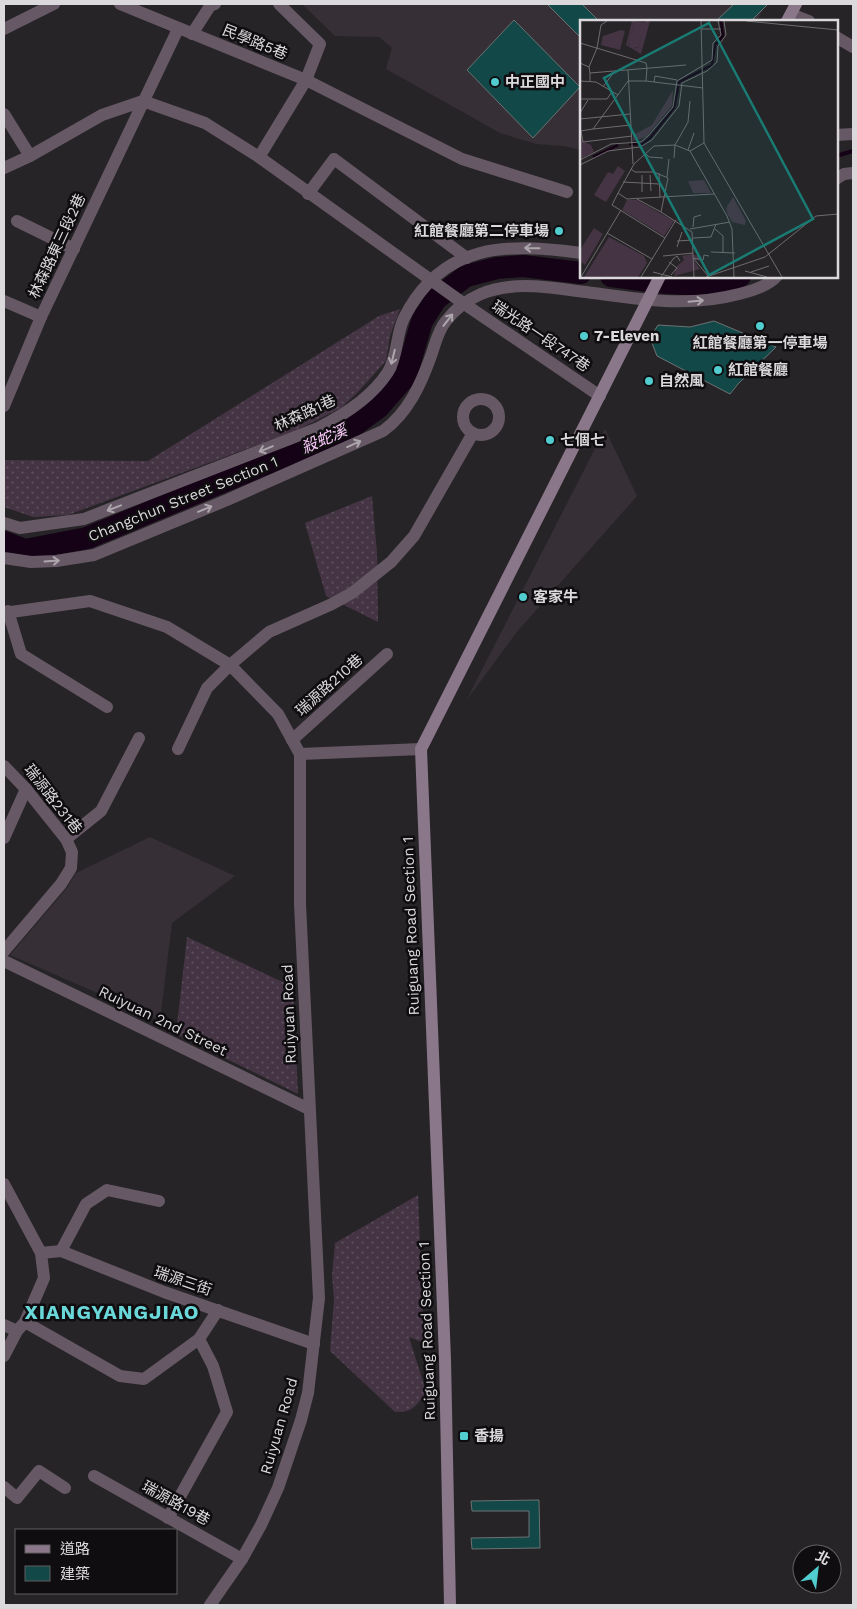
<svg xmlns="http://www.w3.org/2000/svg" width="857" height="1609" font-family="'Work Sans','Noto Sans TC',sans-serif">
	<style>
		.built { fill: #362f36 }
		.grass { fill: url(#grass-dots) }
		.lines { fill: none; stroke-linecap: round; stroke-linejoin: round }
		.stream { stroke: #150216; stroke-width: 4 }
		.river { stroke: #150216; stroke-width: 22 }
		.building { fill: #134849; stroke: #6c7272 }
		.street { stroke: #665965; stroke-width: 12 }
		.secondary { stroke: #8a778a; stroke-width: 12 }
		.oneway { stroke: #aca6ac }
		.poi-dot { fill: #52cdcf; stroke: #0f0d0f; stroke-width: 2 }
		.labels { text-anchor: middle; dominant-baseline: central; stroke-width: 5; stroke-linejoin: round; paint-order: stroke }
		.street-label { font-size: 15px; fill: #dbd9db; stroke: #0f0d0f }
		.poi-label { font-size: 15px; font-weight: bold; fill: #dbd9db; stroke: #0f0d0f; text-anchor: start }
		.water-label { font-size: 16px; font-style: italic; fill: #fccbfc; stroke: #0f0d0f }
		.district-label { font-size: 20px; font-weight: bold; letter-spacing: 1px; fill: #6ad7d9; stroke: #0f0d0f }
		.inset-river { fill: none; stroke: #150216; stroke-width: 2.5 }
		.inset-road { fill: none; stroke: #6f6c6f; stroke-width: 1 }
		.view { fill: #197b73; fill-opacity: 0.15; stroke: #197b73; stroke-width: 2.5 }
		.inset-edge { fill: none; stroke: #dbd9db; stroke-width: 2.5 }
	</style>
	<defs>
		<pattern id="grass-dots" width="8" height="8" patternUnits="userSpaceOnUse" patternTransform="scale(1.25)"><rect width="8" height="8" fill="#443444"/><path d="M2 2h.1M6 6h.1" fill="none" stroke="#5e515e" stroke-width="1.8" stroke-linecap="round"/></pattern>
	</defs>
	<rect width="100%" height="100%" fill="#272427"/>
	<g class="built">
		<polygon points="302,4 766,4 757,21 581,21 581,150 564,146 536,144 500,133 386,69 392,48 379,37 335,36"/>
		<polygon points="605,429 637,496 516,633 466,701"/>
		<polygon points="150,837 235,876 172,923 160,1020 10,955 67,888 76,873"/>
	</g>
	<g class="grass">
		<polygon points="400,309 390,336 386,361 358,392 341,408 295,431 68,515 33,517 4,507 4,460 148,461 379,316"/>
		<polygon points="372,496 377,553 378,622 326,596 305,523"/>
		<polygon points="187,937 293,987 298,1094 176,1034"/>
		<path d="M418,1195l6,148 -15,-6 17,54c-8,14 -14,22 -31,21l-65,-61 4,-52 -2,-23 3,-33z"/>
	</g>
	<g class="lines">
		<polyline class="stream" points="836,156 853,151"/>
		<g class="river">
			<path d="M611,276c30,4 105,17 129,0"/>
			<polyline points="4,542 25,550 87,538 348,430 378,408 406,376 422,321 436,299 466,276 497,268 523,266 581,273"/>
		</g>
	</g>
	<g class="building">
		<polygon points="547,4 582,4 599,21 581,21 581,38"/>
		<polygon points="734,4 768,4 751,21 716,21"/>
		<polygon points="514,20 580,87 533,138 467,70"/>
		<polygon points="714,321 776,347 738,384 730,394 657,356 650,338 658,325 690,327"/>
		<polygon points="539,1500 540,1548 472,1549 471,1538 529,1537 529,1511 472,1511 471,1501"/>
	</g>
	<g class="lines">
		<g class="street">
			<polyline points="120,4 306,80 462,159 567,192"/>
			<polyline points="791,14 809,21"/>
			<polyline points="4,29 54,4"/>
			<polyline points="192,34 210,6 215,4"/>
			<polyline points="836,37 853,47"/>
			<polyline points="4,114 30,156"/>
			<polyline points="836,135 853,134"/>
			<polyline points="259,157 463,303 600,396"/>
			<polyline points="4,168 30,156 102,115 143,101 205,123 259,157 306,80 320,44 279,4"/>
			<polyline points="836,179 844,174 853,173"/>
			<polyline points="308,194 334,159 467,258"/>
			<polyline points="17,221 74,249"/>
			<polyline points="4,301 41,317"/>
			<circle cx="481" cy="417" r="18"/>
			<polyline points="4,406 41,317 178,29"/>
			<path d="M4,523l16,5 64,-9 234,-91c26,-13 54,-31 70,-56 10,-16 8,-38 16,-54 38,-76 104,-75 177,-65"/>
			<path d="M4,558l27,4 25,-1 38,-6 133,-55 156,-69c25,-18 38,-47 48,-75 4,-11 7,-26 15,-35 9,-12 21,-21 35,-27 34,-14 70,-6 105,-2 53,7 100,16 153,2 13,-3 29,-8 38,-18"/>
			<polyline points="8,611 21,654 107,707"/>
			<polyline points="4,613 90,601 167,627 230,665 278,714 300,754 300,904 319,1298 308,1393 301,1420 278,1488 261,1525 242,1559 210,1605"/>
			<polyline points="292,740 387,654"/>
			<polyline points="178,749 207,688 230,665 269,632 332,604 352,593 391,562 414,536 473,433"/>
			<polyline points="300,754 421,749"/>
			<polyline points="4,766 26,789 66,839 72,852 71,868 61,884 4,951"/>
			<polyline points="4,838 26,789"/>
			<polyline points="66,839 101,811 139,738"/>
			<polyline points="4,961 309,1109"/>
			<polyline points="4,1184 41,1253 44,1278 25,1322 17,1331 4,1356"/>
			<polyline points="61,1251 86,1204 107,1190 159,1201"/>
			<polyline points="41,1253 61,1251 164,1292 314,1344"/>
			<polyline points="25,1322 120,1376 144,1379 199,1339 218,1310"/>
			<polyline points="4,1325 17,1331"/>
			<polyline points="94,1476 242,1559"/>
			<polyline points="4,1487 17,1498 39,1471 65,1488"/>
			<polyline points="168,1518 227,1412 213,1366 199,1339"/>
		</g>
		<g class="secondary">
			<polyline points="787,21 796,4"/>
			<polyline points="450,1605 445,1359 421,749 660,276"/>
		</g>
	</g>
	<defs><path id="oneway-shaft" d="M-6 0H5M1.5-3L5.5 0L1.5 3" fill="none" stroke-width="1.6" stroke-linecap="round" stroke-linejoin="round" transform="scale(1.25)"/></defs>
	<g class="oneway">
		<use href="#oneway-shaft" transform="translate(532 248) rotate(-179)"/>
		<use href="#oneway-shaft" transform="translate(696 301) rotate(-5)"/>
		<use href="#oneway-shaft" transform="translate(448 320) rotate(-52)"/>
		<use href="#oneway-shaft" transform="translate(393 357) rotate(104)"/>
		<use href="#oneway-shaft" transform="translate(354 444) rotate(-24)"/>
		<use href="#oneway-shaft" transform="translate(266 449) rotate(158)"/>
		<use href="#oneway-shaft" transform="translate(114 508) rotate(159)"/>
		<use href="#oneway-shaft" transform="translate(205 509) rotate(-22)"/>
		<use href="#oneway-shaft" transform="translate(52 561) rotate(-4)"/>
	</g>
	<g class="poi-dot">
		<circle cx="495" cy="82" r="5"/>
		<circle cx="559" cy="231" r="5"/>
		<circle cx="760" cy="326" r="5"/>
		<circle cx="584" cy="336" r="5"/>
		<circle cx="718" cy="370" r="5"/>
		<circle cx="649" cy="381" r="5"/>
		<circle cx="550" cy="440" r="5"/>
		<circle cx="523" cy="597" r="5"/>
		<rect x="459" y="1431" width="10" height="10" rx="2.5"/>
	</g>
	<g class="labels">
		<g class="street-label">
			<text transform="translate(255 42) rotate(22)">民學路5巷</text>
			<text transform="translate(57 246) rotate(-65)">林森路東三段2巷</text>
			<text transform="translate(541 336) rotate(34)">瑞光路一段747巷</text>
			<text transform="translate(305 413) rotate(-25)">林森路1巷</text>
			<text transform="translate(183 499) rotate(-22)">Changchun Street Section 1</text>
			<text transform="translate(329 685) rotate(-42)">瑞源路210巷</text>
			<text transform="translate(53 799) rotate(52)">瑞源路231巷</text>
			<text transform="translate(411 926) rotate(-92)">Ruiguang Road Section 1</text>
			<text transform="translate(289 1014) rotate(-92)">Ruiyuan Road</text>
			<text transform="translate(163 1021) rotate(26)">Ruiyuan 2nd Street</text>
			<text transform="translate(183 1281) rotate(19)">瑞源三街</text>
			<text transform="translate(427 1331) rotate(-92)">Ruiguang Road Section 1</text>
			<text transform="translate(279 1426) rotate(-74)">Ruiyuan Road</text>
			<text transform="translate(176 1503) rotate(29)">瑞源路19巷</text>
		</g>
		<g class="poi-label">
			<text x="505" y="82">中正國中</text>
			<text x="549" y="231" text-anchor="end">紅館餐廳第二停車場</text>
			<text x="594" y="336">7-Eleven</text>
			<text x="760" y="343" text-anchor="middle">紅館餐廳第一停車場</text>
			<text x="728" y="370">紅館餐廳</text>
			<text x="659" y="381">自然風</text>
			<text x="560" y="440">七個七</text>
			<text x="533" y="597">客家牛</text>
			<text x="474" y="1436">香揚</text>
		</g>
		<g class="water-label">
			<text transform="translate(324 439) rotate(-24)">殺蛇溪</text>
		</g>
		<g class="district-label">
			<text x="112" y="1312">XIANGYANGJIAO</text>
		</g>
	</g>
	<g transform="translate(580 20)">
		<rect width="258" height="258" fill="#272427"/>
		<path d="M55,1l11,2 -7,24 -6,1 -5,-5zM93,70l-1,16 -26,31 -13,4v-6l19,-10zM0,120l11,5 3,7 -14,7zM124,160l7,13h-18l-5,-12zM153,177l13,24 -1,4 -13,-3 -5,-9 -1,-5zM47,180h10l37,21 -10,15 -42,-26zM14,208l9,6 -18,31 -5,-4v-11zM112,234l10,3 -1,4 -8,-2 7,10 -26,7 2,-9 8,-7 -2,-4z" fill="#443444"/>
		<path d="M52,1h3l-7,23 8,4 3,-1 6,-26h5l-9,33 -15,-9zM41,10l4,1 -5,19 -19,-5 2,-9zM38,146l7,5 -19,31 -12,-7 14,-23 5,2zM29,217l35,19 3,7 -9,14h-54z" fill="#443444"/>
		<path class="inset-river" d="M135,25l8,-9 -2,-15M49,124h14l7,-6 24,-30 5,-26 33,-17 3,-20M13,137l25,-12"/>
		<path class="inset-road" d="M121,1l3,122 78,134M166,1l92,9M122,9h19M0,23l66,20 1,5 -1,13h-18l-35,48 -13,2M0,43l9,4 1,6M9,47l8,-19 4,-23 6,-4M48,50l5,94M0,61l16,1 22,13M10,61v-8l96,-8M66,61l57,7M74,62l1,-6 22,4M23,67l11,-15M0,79h27l5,-7M0,93l8,-13M0,99l50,-5M13,109l38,-4M1,111l2,11 49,-6M108,130l6,-17M110,131l14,-8M65,133l4,4 14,1M94,138l1,-13 13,-23 2,-21M0,140l31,-16 30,-2 7,-6 25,-29 4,-26 35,-21 1,-17 8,-8 -3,-14M0,145l28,-14 32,-4 12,-7 27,-34 3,-23 25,-12 10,-9 1,-16 8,-11 -2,-14M51,149l4,3h19l14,6 -7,34 31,20 2,45M79,153l1,24M62,155v17M70,155l1,16M87,157l2,-18M43,162l36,2M38,173l-6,12 53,33M134,174l-87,5 -9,-6 16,-29 20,-18 21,-1 15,6 37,65 5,13 2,48M57,179l24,13M113,207l1,-10 7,-2M110,209l40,-7M135,209l8,7v17M27,213l45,26M113,218l18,-1 5,-13M97,221l16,-1M97,227l5,-15M131,232l24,1M83,236l30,-3M113,238l10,2 1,-5 5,1M114,239l14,17M89,242l8,6 -6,7M165,251l22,6M73,252l19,5M171,252l18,-6M1,257l40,-67M61,257l35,-57M81,257l12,-18 4,-3 3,5M126,257l59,-20 51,-41 22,-2"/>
		<path class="view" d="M129,3l104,196 -104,56 -105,-197z"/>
		<rect width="258" height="258" class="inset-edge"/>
	</g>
	<rect width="857" height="1609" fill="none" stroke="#dbd9db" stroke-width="10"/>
	<rect x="15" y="1529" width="162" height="65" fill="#0f0d0f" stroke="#615f61"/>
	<rect x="25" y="1545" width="25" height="8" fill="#8a778a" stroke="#615f61"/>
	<text x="60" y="1554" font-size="15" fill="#dbd9db">道路</text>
	<rect x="25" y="1566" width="25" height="15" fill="#134849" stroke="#615f61"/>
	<text x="60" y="1579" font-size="15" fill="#dbd9db">建築</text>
	<g transform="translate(817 1569) rotate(28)"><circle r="24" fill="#0f0d0f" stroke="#615f61"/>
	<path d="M0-4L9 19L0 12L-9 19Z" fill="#52cdcf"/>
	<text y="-8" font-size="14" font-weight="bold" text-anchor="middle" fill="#dbd9db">北</text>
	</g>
</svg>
